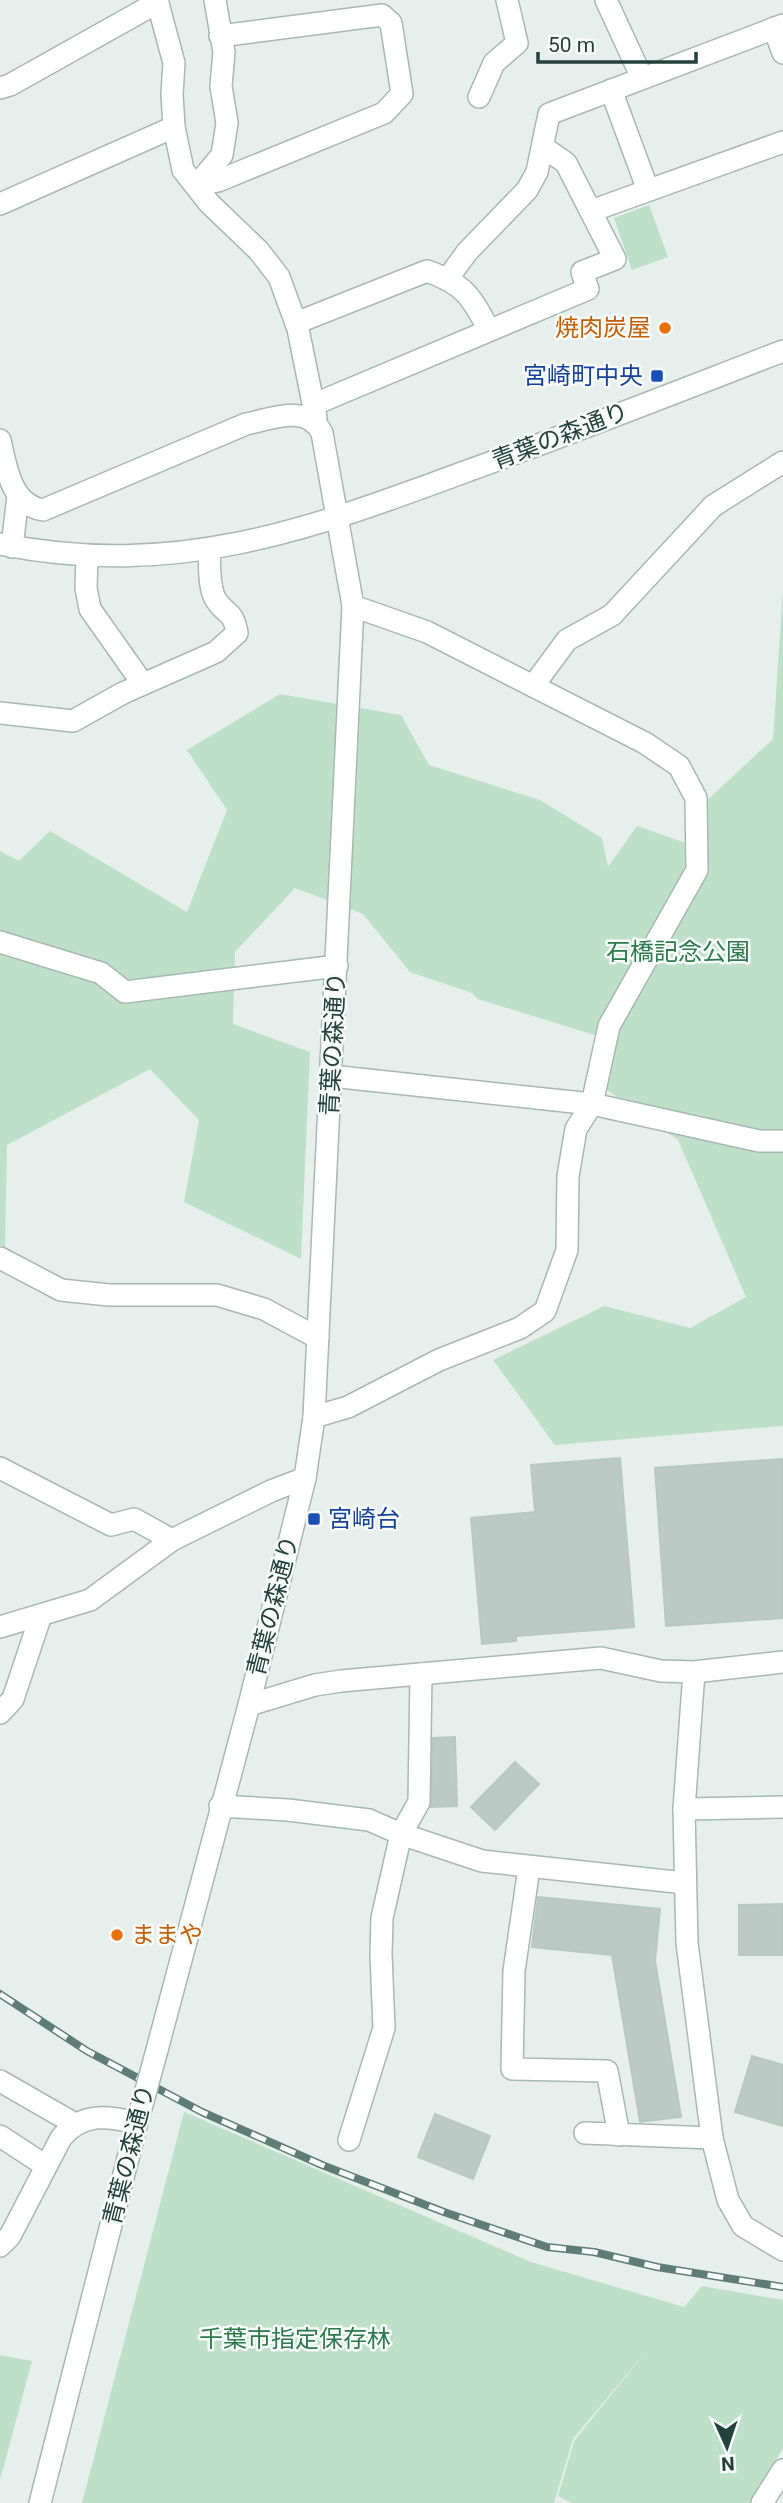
<svg xmlns="http://www.w3.org/2000/svg" width="783" height="2503" font-family="Roboto,'Noto Sans JP',sans-serif">
	<style>
		.green { fill: #bfe0c8 }
		.building { fill: #bbcac4; stroke: #b8c9c2; stroke-width: 2 }
		.lines { fill: none; stroke-linecap: round; stroke-linejoin: round }
		.minor-casing { stroke: #a8b8b2; stroke-width: 24 }
		.minor { stroke: #fff; stroke-width: 21 }
		.rail-casing { stroke: #5f7d75; stroke-width: 8 }
		.rail { stroke: #f7fbf9; stroke-width: 5; stroke-dasharray: 16; stroke-linecap: butt }
		.minor-bridge-casing { stroke: #a8b8b2; stroke-width: 24; stroke-linecap: butt }
		.minor-bridge { stroke: #fff; stroke-width: 21 }
		.food-dot { fill: #e8710a; stroke: #f7fbf9; stroke-width: 2.5 }
		.transit-dot { fill: #1a4fb4; stroke: #f7fbf9; stroke-width: 2.5 }
		.labels { text-anchor: middle; dominant-baseline: central; stroke-width: 5; stroke-linejoin: round; paint-order: stroke }
		.food-label { font-size: 24px; fill: #c56008; stroke: #f7fbf9; text-anchor: end }
		.transit-label { font-size: 24px; fill: #164399; stroke: #f7fbf9; text-anchor: end }
		.street-label { font-size: 24px; fill: #24423a; stroke: #f7fbf9 }
		.park-label { font-size: 24px; fill: #2d7a4b; stroke: #f7fbf9 }
	</style>
	<rect width="100%" height="100%" fill="#e6efeb"/>
	<g class="green">
		<polygon points="649,205 668,257 632,270 614,218"/>
		<polygon points="783,589 783,1426 555,1445 493,1360 604,1306 690,1328 746,1297 678,1140 607,1090 601,1037 478,999 472,993 410,972 363,914 295,888 235,952 233,1024 310,1052 301,1259 184,1202 199,1120 150,1069 7,1145 5,1247 0,1245 0,851 19,861 50,831 187,912 227,810 187,750 280,694 401,715 429,765 540,800 602,838 608,867 637,826 703,849 705,802 773,739"/>
		<polygon points="184,2112 531,2262 684,2307 702,2286 783,2300 783,2448 752,2503 572,2503 558,2496 574,2441 648,2349 573,2439 554,2503 82,2503"/>
		<polygon points="0,2355 32,2361 0,2480"/>
	</g>
	<g class="building">
		<polygon points="620,1458 634,1627 516,1636 516,1641 482,1644 471,1518 535,1512 531,1465"/>
		<polygon points="783,1459 783,1618 666,1626 655,1468"/>
		<polygon points="455,1737 457,1806 431,1807 433,1738"/>
		<polygon points="515,1762 539,1784 495,1830 471,1807"/>
		<polygon points="538,1897 660,1909 655,1961 681,2117 640,2122 612,1955 532,1947"/>
		<polygon points="783,1904 783,1955 739,1955 739,1905"/>
		<polygon points="752,2056 783,2065 783,2126 735,2112"/>
		<polygon points="435,2114 490,2136 473,2179 418,2157"/>
	</g>
	<g class="lines">
		<defs>
			<g id="minor">
				<polyline points="157,0 174,63 172,94 174,127 183,170 209,203 259,251 279,277 298,329 316,418"/>
				<polyline points="606,0 642,78"/>
				<polyline points="774,28 783,53"/>
				<polyline points="0,88 10,85 158,2"/>
				<polyline points="611,90 648,190"/>
				<polyline points="479,97 494,63 517,43 507,0"/>
				<polyline points="197,185 218,181 384,113 402,94 391,23 382,15 220,36"/>
				<polyline points="197,185 222,155 227,123 221,86 224,52 215,0"/>
				<polyline points="0,204 174,127"/>
				<polyline points="591,211 783,142"/>
				<polyline points="448,278 467,252 527,190 537,172 549,114 783,25"/>
				<path d="M296,323l131,-52c37,13 44,25 62,59"/>
				<polyline points="315,404 588,289 582,272 615,259 566,163 543,147"/>
				<path d="M0,440c6,27 11,65 43,70l203,-86c26,-5 61,-21 76,9l31,173 -39,811 -9,61 -56,227 -92,345"/>
				<path d="M0,544c177,35 308,-14 470,-74 105,-38 209,-79 313,-119"/>
				<polyline points="12,547 18,496"/>
				<polyline points="87,556 86,588 90,609 143,684"/>
				<polyline points="533,686 567,640 612,615 713,506 783,462"/>
				<path d="M0,713l73,8 50,-28 93,-41 21,-19c-4,-24 -11,-17 -21,-33 -8,-13 -6,-36 -7,-51"/>
				<polyline points="0,942 101,973 125,992 337,966"/>
				<polyline points="331,1076 592,1104 759,1141 783,1141"/>
				<polyline points="0,1258 61,1290 109,1295 217,1295 264,1309 318,1338"/>
				<polyline points="314,1417 348,1407 439,1360 520,1328 545,1311 567,1250 568,1176 576,1129 592,1104 609,1026 697,870 696,798 679,766 645,743 427,632 353,606"/>
				<polyline points="0,1468 111,1525 134,1519 172,1540"/>
				<polyline points="0,1627 90,1600 172,1540 271,1491 305,1478"/>
				<polyline points="694,1672 684,1809 687,1943 712,2138 728,2200 743,2226 783,2250"/>
				<polyline points="249,1705 315,1685 341,1681 601,1658 661,1671 694,1672 783,1662"/>
				<polyline points="0,1713 13,1699 41,1615"/>
				<polyline points="220,1806 288,1810 369,1820 401,1834 482,1861 685,1883"/>
				<polyline points="684,1809 783,1807"/>
				<polyline points="529,1868 514,1971 512,2069 607,2071 619,2135"/>
				<polyline points="0,2081 75,2124"/>
				<polyline points="585,2133 712,2138"/>
				<polyline points="0,2136 46,2166"/>
				<polyline points="349,2140 384,2028 381,1954 382,1918 401,1834 419,1802 421,1674"/>
				<path d="M0,2246l10,-10 51,-98c21,-26 46,-22 76,-15l-97,380"/>
				<polyline points="762,2503 783,2470"/>
			</g>
		</defs>
		<use href="#minor" class="minor-casing"/>
		<use href="#minor" class="minor"/>
		<defs>
			<polyline id="rail" points="0,1994 87,2051 202,2112 322,2165 444,2212 547,2247 594,2252 657,2267 783,2287"/>
		</defs>
		<use href="#rail" class="rail-casing"/>
		<use href="#rail" class="rail"/>
		<defs>
			<polyline id="minor-bridge" points="137,2123 157,2050"/>
		</defs>
		<use href="#minor-bridge" class="minor-bridge-casing"/>
		<use href="#minor-bridge" class="minor-bridge"/>
	</g>
	<g class="food-dot">
		<circle cx="665" cy="328" r="7"/>
		<circle cx="117" cy="1935" r="7"/>
	</g>
	<g class="transit-dot">
		<rect x="650" y="369" width="14" height="14" rx="3.5"/>
		<rect x="307" y="1512" width="14" height="14" rx="3.5"/>
	</g>
	<g class="labels">
		<g class="food-label">
			<text x="651" y="328">焼肉炭屋</text>
			<text x="131" y="1935" text-anchor="start">ままや</text>
		</g>
		<g class="transit-label">
			<text x="643" y="376">宮崎町中央</text>
			<text x="328" y="1519" text-anchor="start">宮崎台</text>
		</g>
		<g class="street-label">
			<text transform="translate(560 436) rotate(-21)">青葉の森通り</text>
			<text transform="translate(333 1044) rotate(-87)">青葉の森通り</text>
			<text transform="translate(273 1606) rotate(-76)">青葉の森通り</text>
			<text transform="translate(129 2155) rotate(-76)">青葉の森通り</text>
		</g>
		<g class="park-label">
			<text x="678" y="952">石橋記念公園</text>
			<text x="295" y="2339">千葉市指定保存林</text>
		</g>
	</g>
	<g transform="translate(727 2447) rotate(177)" stroke="#f7fbf9" stroke-width="5" paint-order="stroke">
	<path d="M0-5L12 26L0 18L-12 26Z" fill="#24423a"/>
	<text y="-10" font-size="19" font-weight="bold" text-anchor="middle" fill="#24423a">N</text>
	</g>
	<path d="M538 52v10h158v-10" fill="none" stroke="#24423a" stroke-width="3.5"/>
	<text x="548" y="52" font-size="21" fill="#24423a" stroke="#f7fbf9" stroke-width="5" paint-order="stroke">50 m</text>
</svg>
